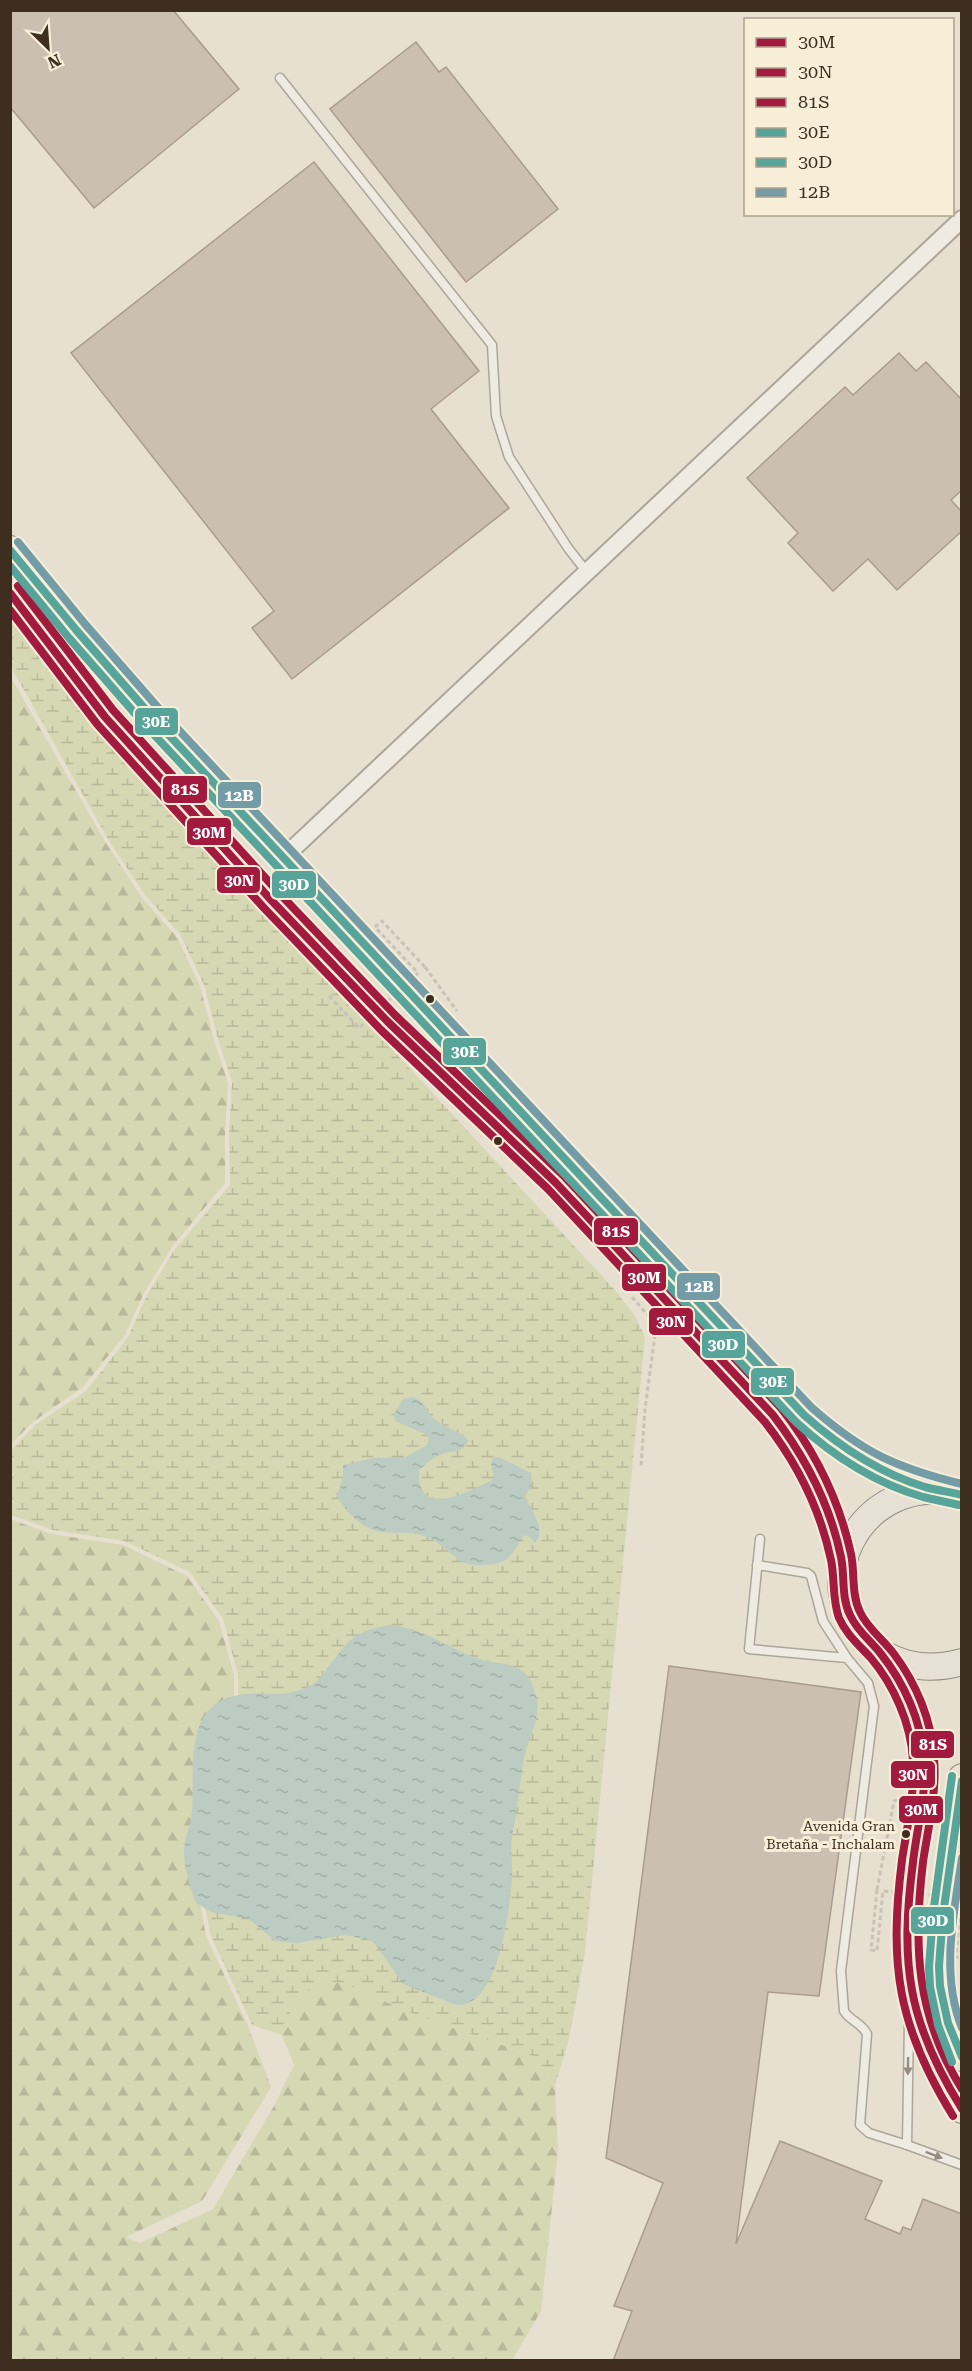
<svg xmlns="http://www.w3.org/2000/svg" width="972" height="2371" font-family="'Roboto Serif',serif">
	<style>
		.forest { fill: url(#forest-firs) }
		.wetland { fill: url(#wetland-marsh) }
		.water { fill: url(#water-ripples) }
		.building { fill: #cbbfb2; stroke: #a89c90; stroke-width: 1.5 }
		.lines { fill: none; stroke-linecap: round; stroke-linejoin: round }
		.lane-casing { stroke: #ada599; stroke-width: 11 }
		.street-casing { stroke: #ada599; stroke-width: 20 }
		.primary-casing { stroke: #928b80; stroke-width: 28 }
		.path { stroke: #c8c2b9; stroke-width: 3; stroke-dasharray: 4.5 3; stroke-linecap: butt }
		.lane { stroke: #efebe3; stroke-width: 8 }
		.street { stroke: #efebe3; stroke-width: 16 }
		.primary { stroke: #e6e1d4; stroke-width: 26 }
		.path-bridge { stroke: #c8c2b9; stroke-width: 3; stroke-dasharray: 4.5 3; stroke-linecap: butt }
		.bus-1-casing { stroke: #f7eed8; stroke-width: 12 }
		.bus-2-casing { stroke: #f7eed8; stroke-width: 12 }
		.bus-3-casing { stroke: #f7eed8; stroke-width: 12 }
		.bus-4-casing { stroke: #f7eed8; stroke-width: 12 }
		.bus-5-casing { stroke: #f7eed8; stroke-width: 12 }
		.bus-6-casing { stroke: #f7eed8; stroke-width: 12 }
		.bus-1 { stroke: #a31a3f; stroke-width: 8 }
		.bus-2 { stroke: #a31a3f; stroke-width: 8 }
		.bus-3 { stroke: #a31a3f; stroke-width: 8 }
		.bus-4 { stroke: #57a49a; stroke-width: 8 }
		.bus-5 { stroke: #57a49a; stroke-width: 8 }
		.bus-6 { stroke: #739ca6; stroke-width: 8 }
		.oneway { fill: #968c82 }
		.bus-dot { fill: #3d2e20; stroke: #f7eed8; stroke-width: 2 }
		.labels { text-anchor: middle; dominant-baseline: central; stroke-width: 6; stroke-linejoin: round; paint-order: stroke }
		.bus-label { font-size: 14px; fill: #3d2e20; stroke: #f7eed8; text-anchor: end }
		.line-badge { stroke: #f7eed8; stroke-width: 2 }
		.badge-label { font-size: 16px; text-anchor: middle; font-weight: bold; fill: #fff }
	</style>
	<defs>
		<pattern id="forest-firs" width="22" height="20" patternUnits="userSpaceOnUse" patternTransform="scale(1.5)"><rect width="22" height="20" fill="#d6d7b3"/><path d="M5 1l3.5 6h-7zM16 11l3.5 6h-7z" fill="#b9b99a"/></pattern>
		<pattern id="wetland-marsh" width="20" height="14" patternUnits="userSpaceOnUse" patternTransform="scale(1.5)"><rect width="20" height="14" fill="#d6d7b3"/><path d="M1 5h8M5 5V1M11 12h8M15 12V8" fill="none" stroke="#b9b99a"/></pattern>
		<pattern id="water-ripples" width="26" height="14" patternUnits="userSpaceOnUse" patternTransform="scale(1.5)"><rect width="26" height="14" fill="#bcccc2"/><path d="M2 4q2-2 4 0t4 0M15 11q2-2 4 0t4 0" fill="none" stroke="#a2b0a6"/></pattern>
	</defs>
	<rect width="100%" height="100%" fill="#e7e0d1"/>
	<g class="forest">
		<polygon points="10,676 106,843 142,898 177,937 200,986 214,1040 228,1083 225,1134 225,1183 172,1247 144,1293 125,1335 83,1387 33,1422 11,1444"/>
		<polygon points="10,1519 52,1534 123,1545 187,1576 219,1621 234,1675 234,1724 192,1860 206,1936 248,2026 271,2087 202,2201 126,2237 140,2243 213,2209 275,2104 294,2065 282,2035 294,2002 320,1979 348,1985 411,2013 536,2057 555,2086 558,2151 541,2311 512,2360 11,2360"/>
	</g>
	<polygon class="wetland" points="10,616 129,765 615,1290 635,1316 645,1337 585,1952 569,2039 555,2086 536,2057 411,2013 348,1985 320,1979 294,2002 282,2035 252,2025 210,1934 197,1860 239,1725 238,1675 223,1619 190,1572 124,1541 53,1530 11,1515 11,1450 35,1425 86,1391 128,1337 147,1295 175,1249 230,1185 229,1134 232,1082 218,1039 204,985 180,934 145,895 109,841 11,667"/>
	<g class="water">
		<path d="M413,1397c10,3 13,13 19,20 8,9 27,13 36,23 -5,15 -17,10 -29,15 -7,3 -14,10 -20,15 -3,50 48,22 72,11l3,-5 -3,-12 2,-6 6,-1 32,16 1,12 -7,11 14,29v12l-4,6 -5,-6 -6,-2c-13,20 -14,29 -41,30 -5,0 -12,0 -18,-2 -13,-6 -24,-21 -38,-26 -14,-6 -30,-3 -45,-5 -19,-2 -37,-21 -45,-36l6,-18v-13l30,-7 33,-1 21,-12 2,-6 -4,-5 -30,-13 -1,-7 9,-15z"/>
		<path d="M389,1625c34,2 61,25 93,35 15,4 36,2 46,17 4,5 9,19 9,25 2,20 -8,35 -12,53 -6,27 -7,55 -13,81 -2,14 1,28 0,41 -2,30 -13,132 -56,128l-53,-21 -27,-39 -6,-5 -25,-5 -48,8 -22,-2 -26,-22 -38,-7 -15,-9c-6,-16 -12,-35 -12,-53 0,-10 5,-21 7,-31 6,-36 -10,-102 34,-120 31,-13 58,4 88,-15 6,-4 11,-11 15,-17 24,-29 22,-34 61,-42z"/>
	</g>
	<g class="building">
		<polygon points="10,10 173,10 239,89 94,208 10,107"/>
		<polygon points="416,42 439,72 446,67 558,209 466,282 330,109"/>
		<polygon points="314,162 479,371 431,409 509,508 292,679 252,628 274,611 71,353"/>
		<polygon points="899,353 916,371 926,362 962,400 962,490 951,500 962,512 962,531 897,590 868,559 833,591 788,543 798,533 747,478 845,387 853,395"/>
		<polygon points="669,1666 861,1692 819,1996 768,1992 736,2244 780,2141 882,2181 865,2219 900,2234 903,2227 911,2230 923,2199 962,2214 962,2361 613,2361 632,2311 614,2306 663,2183 606,2158"/>
	</g>
	<g class="lines">
		<defs>
			<g id="lane">
				<polyline points="280,78 492,345 496,416 509,457 568,548 586,571"/>
				<path d="M760,1539l-11,110 98,9 21,25 6,23 -33,265 3,40c6,10 18,12 23,23l-7,91 9,8 38,12 55,20"/>
				<polyline points="757,1565 807,1573 811,1576 823,1621 847,1658"/>
				<polyline points="907,2145 909,2022"/>
			</g>
			<polyline id="street" points="284,857 962,219"/>
			<g id="primary">
				<path d="M10,549l67,82 76,87 651,697c40,37 82,60 134,75"/>
				<path d="M10,592l95,125 167,184 116,121 167,160 218,233c36,45 58,93 70,150"/>
				<path d="M962,1495c-103,-29 -167,102 -80,158 25,15 52,17 80,9"/>
				<path d="M877,1649c23,32 43,68 47,108 1,20 -2,40 -5,59 -5,35 -11,70 -13,104 -4,69 17,133 56,190"/>
				<polyline points="962,1777 943,1915 939,1966 940,1986 948,2023 962,2058"/>
			</g>
		</defs>
		<use href="#lane" class="lane-casing"/>
		<use href="#street" class="street-casing"/>
		<use href="#primary" class="primary-casing"/>
		<g class="path">
			<polyline points="425,967 457,1011"/>
			<polyline points="632,1297 652,1320 655,1335 645,1409 641,1467"/>
			<polyline points="877,1890 894,1801 900,1800"/>
		</g>
		<use href="#lane" class="lane"/>
		<use href="#street" class="street"/>
		<use href="#primary" class="primary"/>
		<g class="path-bridge">
			<polyline points="329,996 359,1028 418,973 375,927 382,921 425,967"/>
			<polyline points="877,1890 871,1950 877,1951 883,1891 961,1898 956,1957 962,1958"/>
		</g>
		<defs>
			<path id="bus-1" d="M10,593l95,124 167,184 116,121 167,160 218,233c33,43 57,89 68,142 4,19 0,40 9,58 7,16 21,26 31,39 23,29 40,66 43,104 3,35 -7,69 -11,104 -13,101 -6,159 49,247"/>
			<path id="bus-2" d="M10,610l87,114 167,184 117,122 167,159 217,233c32,41 55,86 66,138 4,19 1,39 8,58 7,16 20,27 31,39 24,28 41,67 43,103 2,34 -6,67 -11,100 -13,104 -5,165 51,256"/>
			<path id="bus-3" d="M18,586l95,124 167,184 115,121 168,160 218,233c34,43 58,91 70,146 4,18 0,40 9,58 7,16 23,27 34,42 22,29 38,67 40,104 3,35 -6,70 -11,104 -10,83 -7,154 39,227"/>
			<g id="bus-4">
				<path d="M10,550l67,81 76,87 651,697c36,32 75,58 121,72 12,3 24,5 37,8"/>
				<polyline points="962,1781 943,1915 939,1966 940,1986 948,2023 962,2057"/>
			</g>
			<g id="bus-5">
				<path d="M10,566l59,72 76,87 651,697c37,34 79,61 127,75 12,3 24,5 36,8"/>
				<polyline points="952,1776 933,1914 929,1967 930,1987 938,2025 952,2062"/>
			</g>
			<g id="bus-6">
				<path d="M18,542l67,82 76,87 650,696c51,45 85,61 151,77"/>
				<path d="M962,1858c-8,55 -22,116 0,170"/>
			</g>
		</defs>
		<use href="#bus-1" class="bus-1-casing"/>
		<use href="#bus-2" class="bus-2-casing"/>
		<use href="#bus-3" class="bus-3-casing"/>
		<use href="#bus-4" class="bus-4-casing"/>
		<use href="#bus-5" class="bus-5-casing"/>
		<use href="#bus-6" class="bus-6-casing"/>
		<use href="#bus-1" class="bus-1"/>
		<use href="#bus-2" class="bus-2"/>
		<use href="#bus-3" class="bus-3"/>
		<use href="#bus-4" class="bus-4"/>
		<use href="#bus-5" class="bus-5"/>
		<use href="#bus-6" class="bus-6"/>
	</g>
	<defs><path id="oneway-solid" d="M-6-.8H1V-3.2L6.5 0L1 3.2V.8H-6Z" transform="scale(1.5)"/></defs>
	<g class="oneway">
		<use href="#oneway-solid" transform="translate(908 2066) rotate(91)"/>
		<use href="#oneway-solid" transform="translate(934 2155) rotate(21)"/>
	</g>
	<g class="bus-dot">
		<circle cx="430" cy="999" r="5"/>
		<circle cx="498" cy="1141" r="5"/>
		<circle cx="906" cy="1834" r="5"/>
	</g>
	<g class="labels">
		<g class="bus-label">
			<text x="895" y="1826">Avenida Gran<tspan x="895" dy="18">Bretaña - Inchalam</tspan></text>
		</g>
	</g>
	<g class="line-badge">
		<rect x="134" y="707" width="45" height="29" rx="6" fill="#57a49a"/>
		<rect x="162" y="775" width="46" height="29" rx="6" fill="#a31a3f"/>
		<rect x="217" y="781" width="45" height="28" rx="6" fill="#739ca6"/>
		<rect x="186" y="817" width="46" height="29" rx="6" fill="#a31a3f"/>
		<rect x="216" y="866" width="45" height="28" rx="6" fill="#a31a3f"/>
		<rect x="271" y="870" width="46" height="29" rx="6" fill="#57a49a"/>
		<rect x="442" y="1037" width="45" height="29" rx="6" fill="#57a49a"/>
		<rect x="593" y="1217" width="46" height="29" rx="6" fill="#a31a3f"/>
		<rect x="621" y="1263" width="46" height="29" rx="6" fill="#a31a3f"/>
		<rect x="676" y="1272" width="45" height="29" rx="6" fill="#739ca6"/>
		<rect x="648" y="1307" width="46" height="29" rx="6" fill="#a31a3f"/>
		<rect x="701" y="1330" width="45" height="29" rx="6" fill="#57a49a"/>
		<rect x="750" y="1367" width="45" height="29" rx="6" fill="#57a49a"/>
		<rect x="910" y="1730" width="45" height="29" rx="6" fill="#a31a3f"/>
		<rect x="890" y="1760" width="46" height="29" rx="6" fill="#a31a3f"/>
		<rect x="898" y="1795" width="46" height="29" rx="6" fill="#a31a3f"/>
		<rect x="910" y="1906" width="45" height="29" rx="6" fill="#57a49a"/>
	</g>
	<g class="badge-label">
		<text x="156" y="727">30E</text>
		<text x="185" y="795">81S</text>
		<text x="239" y="801">12B</text>
		<text x="209" y="838">30M</text>
		<text x="239" y="886">30N</text>
		<text x="294" y="890">30D</text>
		<text x="465" y="1057">30E</text>
		<text x="616" y="1237">81S</text>
		<text x="644" y="1283">30M</text>
		<text x="699" y="1292">12B</text>
		<text x="671" y="1327">30N</text>
		<text x="723" y="1350">30D</text>
		<text x="773" y="1387">30E</text>
		<text x="933" y="1750">81S</text>
		<text x="913" y="1780">30N</text>
		<text x="921" y="1815">30M</text>
		<text x="933" y="1926">30D</text>
	</g>
	<rect width="972" height="2371" fill="none" stroke="#3d2e20" stroke-width="24"/>
	<rect x="744" y="18" width="210" height="198" fill="#f7eed8" stroke="#ada18e" stroke-width="1.5"/>
	<rect x="756" y="38" width="30" height="9" fill="#a31a3f" stroke="#ada18e" stroke-width="1.5"/>
	<text x="798" y="48" font-size="18" fill="#3d2e20">30M</text>
	<rect x="756" y="68" width="30" height="9" fill="#a31a3f" stroke="#ada18e" stroke-width="1.5"/>
	<text x="798" y="78" font-size="18" fill="#3d2e20">30N</text>
	<rect x="756" y="98" width="30" height="9" fill="#a31a3f" stroke="#ada18e" stroke-width="1.5"/>
	<text x="798" y="108" font-size="18" fill="#3d2e20">81S</text>
	<rect x="756" y="128" width="30" height="9" fill="#57a49a" stroke="#ada18e" stroke-width="1.5"/>
	<text x="798" y="138" font-size="18" fill="#3d2e20">30E</text>
	<rect x="756" y="158" width="30" height="9" fill="#57a49a" stroke="#ada18e" stroke-width="1.5"/>
	<text x="798" y="168" font-size="18" fill="#3d2e20">30D</text>
	<rect x="756" y="188" width="30" height="9" fill="#739ca6" stroke="#ada18e" stroke-width="1.5"/>
	<text x="798" y="198" font-size="18" fill="#3d2e20">12B</text>
	<g transform="translate(48 48) rotate(155)" stroke="#f7eed8" stroke-width="4.5" paint-order="stroke">
	<path d="M0-4.5L10 22L0 15L-10 22Z" fill="#3d2e20"/>
	<text y="-9" font-size="16" font-weight="bold" text-anchor="middle" fill="#3d2e20">N</text>
	</g>
</svg>
